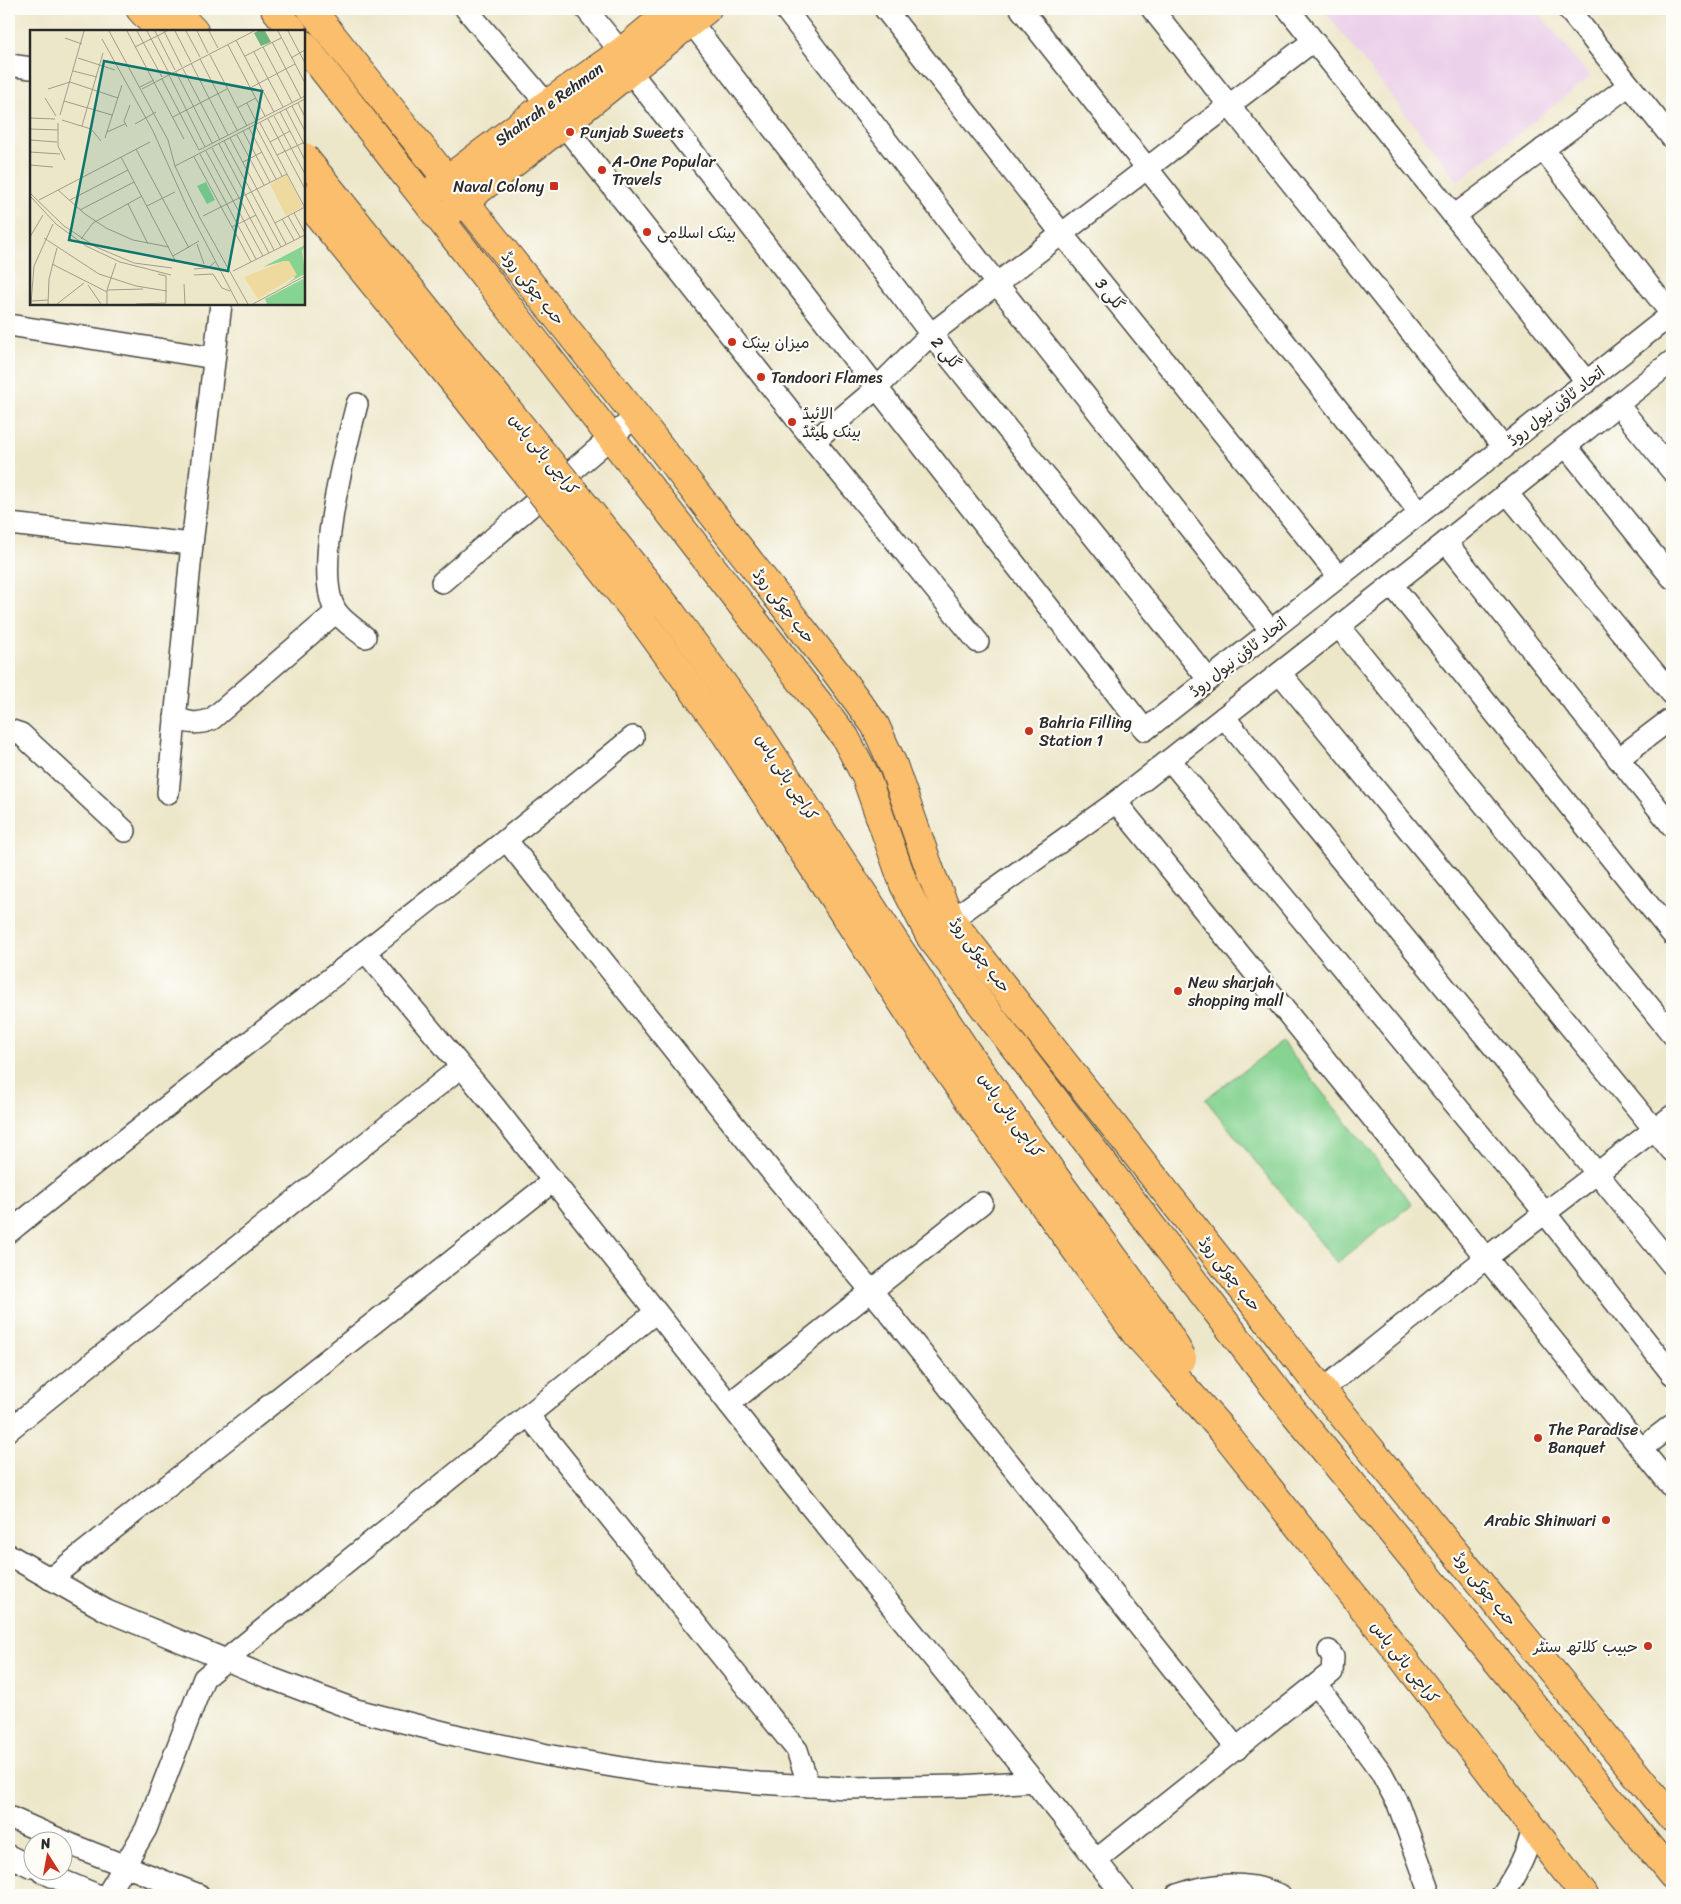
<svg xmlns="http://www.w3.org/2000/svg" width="1681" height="1904" font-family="Sriracha,'Playpen Sans Arabic',sans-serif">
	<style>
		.built { fill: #ecd1ea }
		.green { fill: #86d392; stroke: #587f5e }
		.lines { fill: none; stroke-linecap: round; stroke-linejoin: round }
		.minor-casing { stroke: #484743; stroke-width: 24 }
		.major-casing { stroke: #484743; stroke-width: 30 }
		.highway-casing { stroke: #484743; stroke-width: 30 }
		.minor { stroke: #fff; stroke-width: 21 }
		.major { stroke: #fabe6d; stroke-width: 28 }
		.highway { stroke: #fabe6d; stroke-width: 28 }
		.highway-bridge-casing { stroke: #484743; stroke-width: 30; stroke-linecap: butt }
		.highway-bridge { stroke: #fabe6d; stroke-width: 28 }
		.poi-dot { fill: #c8321e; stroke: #fdfcf7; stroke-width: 2 }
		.labels { text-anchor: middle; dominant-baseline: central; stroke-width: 4.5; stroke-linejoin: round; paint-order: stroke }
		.street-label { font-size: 16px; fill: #2b2b2b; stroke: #fdfcf7 }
		.poi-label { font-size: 16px; fill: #2b2b2b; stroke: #fdfcf7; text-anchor: start }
		.inset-road { fill: none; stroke: #9f9c8a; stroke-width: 1 }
		.view { fill: #0f766e; fill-opacity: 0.15; stroke: #0f766e; stroke-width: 2.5 }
		.inset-edge { fill: none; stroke: #2b2b2b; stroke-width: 2.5 }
	</style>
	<rect width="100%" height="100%" fill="#fdfcf7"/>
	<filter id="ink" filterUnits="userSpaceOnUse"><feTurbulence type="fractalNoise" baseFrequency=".02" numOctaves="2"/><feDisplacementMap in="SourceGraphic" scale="10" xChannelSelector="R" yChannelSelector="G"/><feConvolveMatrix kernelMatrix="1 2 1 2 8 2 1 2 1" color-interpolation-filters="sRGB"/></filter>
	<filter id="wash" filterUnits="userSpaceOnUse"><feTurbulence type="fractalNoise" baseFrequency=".0096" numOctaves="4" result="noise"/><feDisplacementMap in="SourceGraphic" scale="20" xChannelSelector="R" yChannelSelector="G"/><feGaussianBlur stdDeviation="1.12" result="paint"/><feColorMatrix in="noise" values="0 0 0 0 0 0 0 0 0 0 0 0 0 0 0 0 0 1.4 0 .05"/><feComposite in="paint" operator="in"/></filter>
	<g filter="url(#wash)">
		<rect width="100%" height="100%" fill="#ede7ca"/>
		<polygon class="built" points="1323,9 1536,9 1590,77 1458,181"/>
		<polygon class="green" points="1282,1042 1412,1204 1337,1263 1205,1099"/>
	</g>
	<g filter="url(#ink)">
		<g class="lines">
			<defs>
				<g id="minor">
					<polyline points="466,9 547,104 814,441 978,642"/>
					<polyline points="586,9 621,52"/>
					<polyline points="785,9 997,284 1271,631"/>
					<polyline points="885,9 1062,234 1339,577"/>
					<polyline points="1021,9 1420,513"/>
					<polyline points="1152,9 1504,448"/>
					<polyline points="1288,9 1587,382"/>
					<polyline points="1568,9 1672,138"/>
					<polyline points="691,22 931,334 1209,680"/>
					<polyline points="9,65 31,68"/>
					<polyline points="630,71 877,388 1145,730 1672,314"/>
					<polyline points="1543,149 1672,315"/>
					<polyline points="1454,216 1629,85"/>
					<polyline points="9,325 214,358"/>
					<path d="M357,404c-11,43 -45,169 -21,207 6,10 20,18 29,26"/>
					<polyline points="1618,405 1672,471"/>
					<polyline points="814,441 877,388 931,334 1313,41"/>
					<polyline points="1566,446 1672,578"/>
					<polyline points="1507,493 1672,694"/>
					<polyline points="9,524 192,544"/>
					<polyline points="1446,542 1672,826"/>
					<polyline points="442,582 636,416"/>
					<polyline points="1392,585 1672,934"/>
					<polyline points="1339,627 1672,1034"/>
					<polyline points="1280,673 1672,1151"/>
					<polyline points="1224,717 1672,1265"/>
					<path d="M175,718c14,5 23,7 37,1l124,-107"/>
					<polyline points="9,730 21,734 125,831"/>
					<polyline points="1618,759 1672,718"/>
					<polyline points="1170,760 1545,1213 1672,1374"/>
					<polyline points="168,793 192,544 221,304"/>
					<polyline points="1116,802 1672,1487"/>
					<polyline points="507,841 775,1176 884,1306 1237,1749"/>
					<polyline points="940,930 951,920 1116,802 1446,542 1672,361"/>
					<polyline points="365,951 494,1106 793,1485 1062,1816 1123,1895"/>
					<path d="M9,1232c207,-167 419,-326 624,-495"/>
					<polyline points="1322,1390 1486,1258 1672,1116"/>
					<polyline points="729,1404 982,1203"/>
					<polyline points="528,1415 797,1750 809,1786"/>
					<polyline points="9,1430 461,1067"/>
					<polyline points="1641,1449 1672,1425"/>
					<polyline points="9,1555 107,1611 265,1676 356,1710 459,1736 552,1756 653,1773 759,1783 847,1788 962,1786 1034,1781"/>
					<polyline points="50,1579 553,1181"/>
					<polyline points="1317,1685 1381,1772 1398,1804 1428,1886"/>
					<polyline points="9,1817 77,1847 199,1895"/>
					<polyline points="9,1856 32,1867"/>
					<polyline points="1096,1860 1332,1672 1333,1657 1329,1651"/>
					<polyline points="42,1872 97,1895"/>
					<polyline points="107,1895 146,1829 204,1678 261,1631 656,1312"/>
					<path d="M1177,1895c34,-12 70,-14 103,0"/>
					<path d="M1502,1895c15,-22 25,-41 31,-67"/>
				</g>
				<g id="major">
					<polyline points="424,197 547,104 621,52 673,9"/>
					<polyline points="441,219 563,125 707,9"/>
				</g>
				<g id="highway">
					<polyline points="140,9 160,31"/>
					<polyline points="173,9 194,31"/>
					<polyline points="275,9 293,31"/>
					<polyline points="311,9 636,416 835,671 875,725 893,765 932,876 951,920 1322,1390 1672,1818"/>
					<polyline points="304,45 845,737 866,777 904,885 931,938 1296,1415 1672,1875"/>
					<polyline points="1167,1368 1223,1431 1392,1644 1584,1895"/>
				</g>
			</defs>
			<use href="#minor" class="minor-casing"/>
			<use href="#major" class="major-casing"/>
			<use href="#highway" class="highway-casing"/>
			<use href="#minor" class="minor"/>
			<use href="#major" class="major"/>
			<use href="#highway" class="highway"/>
			<defs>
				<g id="highway-bridge">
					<polyline points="304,157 670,611 752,724 966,1051 1060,1184 1158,1318 1182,1358"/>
					<polyline points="304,198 458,387 645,624 727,736 942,1063 1136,1334 1167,1368"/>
				</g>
			</defs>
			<use href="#highway-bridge" class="highway-bridge-casing"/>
			<use href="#highway-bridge" class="highway-bridge"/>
		</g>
	</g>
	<g class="poi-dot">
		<circle cx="570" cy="132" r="5"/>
		<circle cx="602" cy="170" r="5"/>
		<rect x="549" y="181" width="10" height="10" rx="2.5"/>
		<circle cx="647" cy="232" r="5"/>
		<circle cx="732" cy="342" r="5"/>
		<circle cx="761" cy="377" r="5"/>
		<circle cx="792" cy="422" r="5"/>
		<circle cx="1029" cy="731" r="5"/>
		<circle cx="1178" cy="991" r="5"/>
		<circle cx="1538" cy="1438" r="5"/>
		<circle cx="1606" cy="1520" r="5"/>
		<circle cx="1648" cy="1646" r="5"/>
	</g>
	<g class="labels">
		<g class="street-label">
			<text transform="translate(549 104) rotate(-36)">Shahrah e Rehman</text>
			<text transform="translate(533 288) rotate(51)">حب چوکی روڈ</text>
			<text transform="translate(1110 294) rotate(51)">گلی 3</text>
			<text transform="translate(946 353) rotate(51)">گلی 2</text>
			<text transform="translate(1556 406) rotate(-38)">اتحاد ٹاؤن نیول روڈ</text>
			<text transform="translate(544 454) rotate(51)">کراچی بائی پاس</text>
			<text transform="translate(784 606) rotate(52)">حب چوکی روڈ</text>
			<text transform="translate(1238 657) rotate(-38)">اتحاد ٹاؤن نیول روڈ</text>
			<text transform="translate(787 777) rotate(57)">کراچی بائی پاس</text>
			<text transform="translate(980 955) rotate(53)">حب چوکی روڈ</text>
			<text transform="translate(1011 1115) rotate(55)">کراچی بائی پاس</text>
			<text transform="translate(1230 1274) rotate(52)">حب چوکی روڈ</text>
			<text transform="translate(1485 1589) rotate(51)">حب چوکی روڈ</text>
			<text transform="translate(1405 1662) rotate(52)">کراچی بائی پاس</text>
		</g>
		<g class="poi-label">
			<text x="580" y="132">Punjab Sweets</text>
			<text x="612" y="161">A-One Popular<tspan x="612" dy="18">Travels</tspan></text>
			<text x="544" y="186" text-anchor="end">Naval Colony</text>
			<text x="657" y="232">بینک اسلامی</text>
			<text x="742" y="342">میزان بینک</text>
			<text x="771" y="377">Tandoori Flames</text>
			<text x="802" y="413">الائیڈ<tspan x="802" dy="18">بینک لمیٹڈ</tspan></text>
			<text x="1039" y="722">Bahria Filling<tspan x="1039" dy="18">Station 1</tspan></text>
			<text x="1188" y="982">New sharjah<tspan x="1188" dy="18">shopping mall</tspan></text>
			<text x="1548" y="1429">The Paradise<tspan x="1548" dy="18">Banquet</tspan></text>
			<text x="1596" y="1520" text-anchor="end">Arabic Shinwari</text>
			<text x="1638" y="1646" text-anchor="end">حبیب کلاتھ سنٹر</text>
		</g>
	</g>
	<g transform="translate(30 30)">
		<rect width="275" height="275" fill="#ede7ca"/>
		<path d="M176,152l9,18 -8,4 -10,-18zM275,215l-3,6 3,23 -6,3 -14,8 10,-7 -11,-17 -21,6zM275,248v26h-38l-2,-5z" fill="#86d392"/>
		<path d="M228,1h7l6,11 -10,4 -7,-13z" fill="#6cb57c"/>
		<path d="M257,145l16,32 -17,9 -16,-32zM254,231h5l8,14 -39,24 -14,-22z" fill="#eeda9e"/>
		<path class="inset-road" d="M79,1l59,109 7,26 25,52 48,86M97,1l57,108M107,1l25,46M117,1l22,42M125,1l20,39M134,1l18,36M145,1l16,31M156,1l14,26M167,1l11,22M179,1l9,17M248,1l27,52M258,1l17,32M35,8l17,6M72,9l51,92 34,76 51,97M206,10l38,72M242,12l29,56M198,15l37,71M105,17l32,-16M233,17l29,55M224,22l29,55M180,25l37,71M215,26l36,-18M48,28l37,12M261,28l14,-8M170,29l37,71M161,33l37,72M153,39l37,71M43,41l24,6M146,42l36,71M139,45l36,72M132,49l37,71 106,-54M110,57l14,-7M220,58l45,-24M18,59l22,-7 48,16M112,59l112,-58M15,68l11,18M34,71l48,14M217,73l9,18M268,73l7,14M262,76l13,25M207,78l19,-10M256,79l19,37M250,82l25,48M30,85l24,-84M244,86l31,58M143,87l54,-28M0,88l25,1M238,89l37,70M32,90l29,9 10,12M28,93v23l7,14M230,93l45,85M105,94l21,-12M225,95l27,51M52,96l21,-73M97,97l-3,-6 6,-16M219,98l27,51M0,99l28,1M213,101l27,51M77,102l18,-8M207,105l27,50M75,108l17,-53M200,108l56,106M0,110l27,2M194,111l57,106M240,112l20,-11M189,114l55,106M182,118l57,105M106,119l53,99M176,121l57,105M0,122l30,2M170,124l56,105M247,125l28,-13M91,127l55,105M164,127l57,105M213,132l19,-10M0,135l23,2M145,136l130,-67M28,160l27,24 21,14 27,12 36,7M0,163l34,33 32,21 38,16 38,5M0,166l26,28 30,22 34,16 51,13M9,170l111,-58M40,170l58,-30M98,174l20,40M117,176l28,-14M50,180l54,-28M264,183l11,20M173,186l84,-42M258,186l12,21M252,189l12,21M245,193l30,-16M202,197l24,-12M0,207l13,-22M14,208l55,36 37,12 31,5M51,209l12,-16 49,-27M167,214l7,20M143,226l26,-15M22,234l55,28M164,239l14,-1 7,-6M203,241l72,-36M164,245l19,-1 9,14 8,3M154,254l1,20M58,255l13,19M77,260l36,-1M1,271l17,-1M1,274l3,-38 19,-42M18,274l1,-25 8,-31M27,274l27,-21M77,274v-14l9,-27M106,274l30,-1v-27l-8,-2M223,274l52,-28"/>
		<path class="view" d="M74,31l158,30 -34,180 -159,-31z"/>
		<rect width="275" height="275" class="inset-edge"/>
	</g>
	<rect width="1681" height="1904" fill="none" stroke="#fdfcf7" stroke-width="30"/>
	<g transform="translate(48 1856) rotate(349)"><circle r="24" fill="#fdfcf7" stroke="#a9a8a5"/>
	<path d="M0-4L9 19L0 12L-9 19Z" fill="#c8321e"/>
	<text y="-8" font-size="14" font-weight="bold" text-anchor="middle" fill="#2b2b2b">N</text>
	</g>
</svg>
